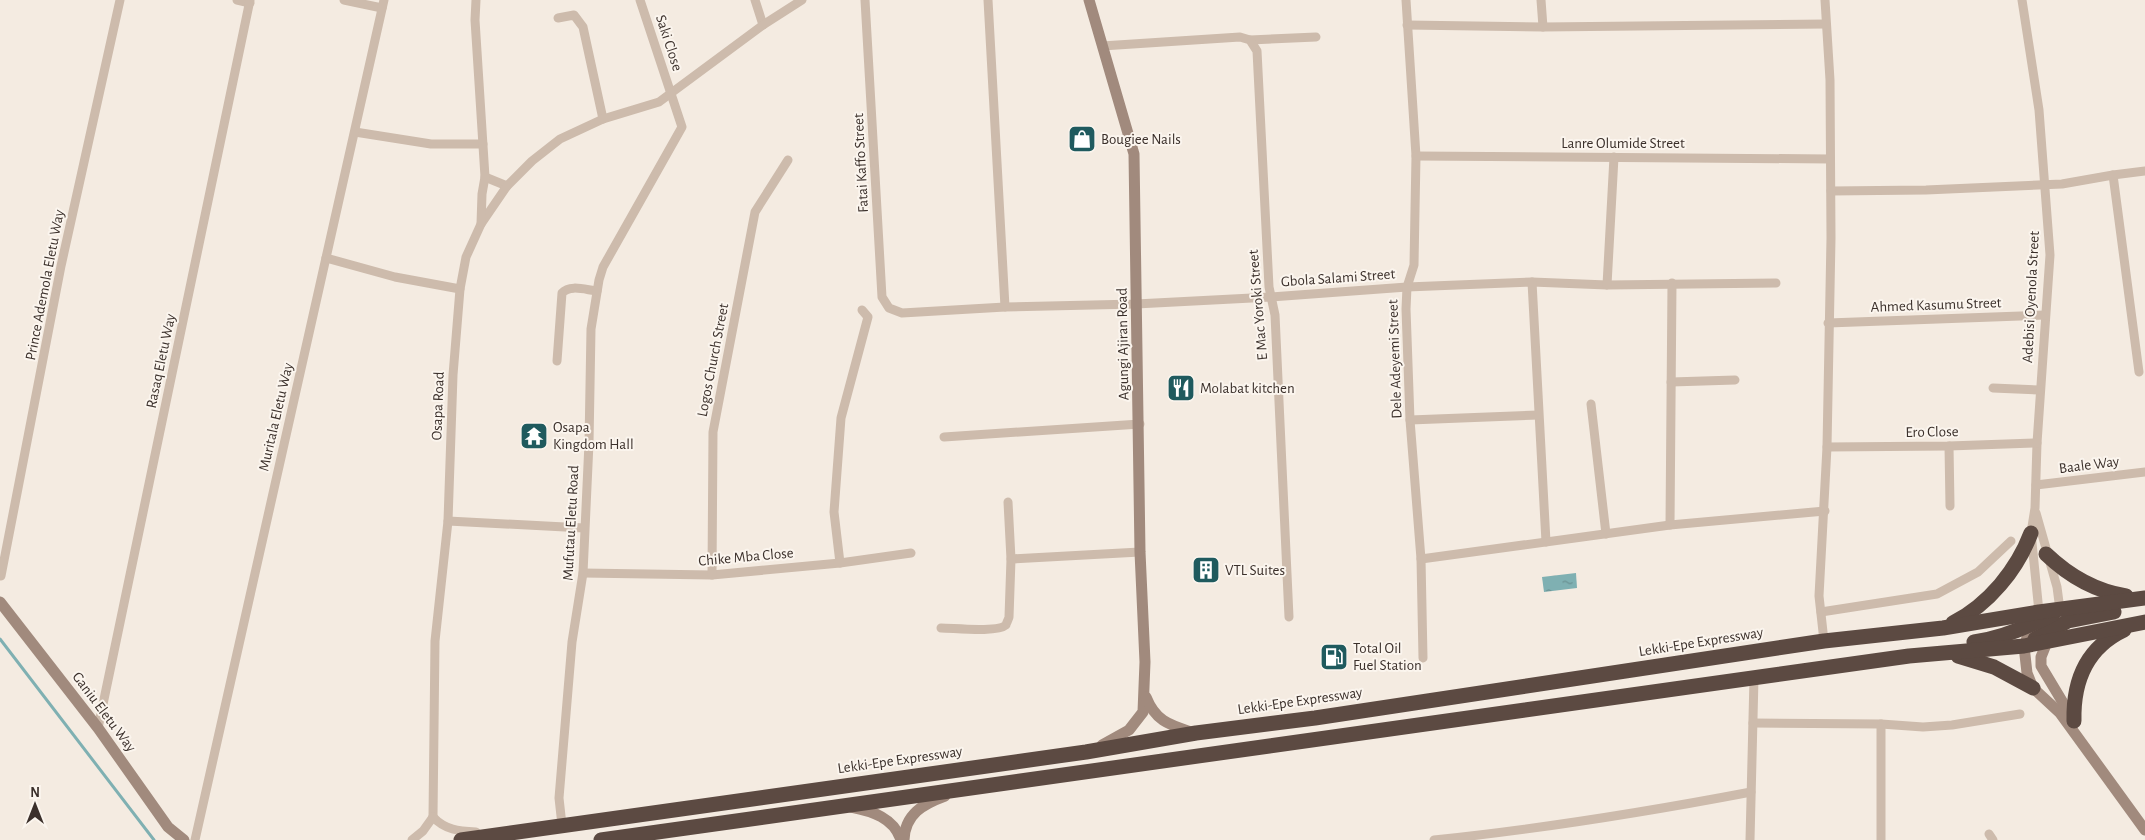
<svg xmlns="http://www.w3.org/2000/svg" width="2145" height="840" font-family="'Alegreya Sans',sans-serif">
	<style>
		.water { fill: url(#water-ripples) }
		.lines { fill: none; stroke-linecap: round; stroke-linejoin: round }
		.stream { stroke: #7fb0b2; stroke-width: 3 }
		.street { stroke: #cdbbac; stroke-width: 9 }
		.secondary { stroke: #a18a7d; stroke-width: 11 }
		.highway { stroke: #5c4a42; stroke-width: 15 }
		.labels { text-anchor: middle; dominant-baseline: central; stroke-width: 4; stroke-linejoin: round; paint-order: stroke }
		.street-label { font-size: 15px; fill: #3b302b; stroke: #fbf5ee }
		.poi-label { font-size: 15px; fill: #3b302b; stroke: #fbf5ee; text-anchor: start }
	</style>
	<defs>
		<pattern id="water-ripples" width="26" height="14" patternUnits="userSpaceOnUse" patternTransform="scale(1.25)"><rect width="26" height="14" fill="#7fb0b2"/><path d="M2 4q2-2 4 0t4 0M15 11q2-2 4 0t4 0" fill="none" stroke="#699091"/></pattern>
	</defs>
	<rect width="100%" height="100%" fill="#f4ebe1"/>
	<polygon class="water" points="1576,573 1577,588 1544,592 1542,577"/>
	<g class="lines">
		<polyline class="stream" points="0,639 154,840"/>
		<g class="street">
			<polyline points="237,0 250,3"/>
			<polyline points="344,0 382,8"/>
			<polyline points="755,0 763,25"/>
			<polyline points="865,0 882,297 889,308 902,313 1005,307 1136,304 1271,297 1407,287 1532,282 1607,285 1776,283"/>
			<polyline points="988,0 1005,307"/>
			<polyline points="1406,0 1416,156 1414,265 1407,287 1406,309 1410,420 1421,559 1423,658"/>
			<polyline points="1541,0 1543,27"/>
			<polyline points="2022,0 2039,110 2050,255 2037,443 2035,508 2031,533 2039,612"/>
			<polyline points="558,18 574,15 583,27 603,119"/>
			<polyline points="1407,25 1543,27 1826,24"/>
			<polyline points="1250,40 1316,37"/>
			<polyline points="1102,46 1240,37 1250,40 1257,51 1269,287 1275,315 1289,617"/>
			<polyline points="355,132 431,144 483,144"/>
			<polyline points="1416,156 1830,159"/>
			<polyline points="2113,175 2139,372"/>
			<polyline points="485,177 507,186"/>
			<polyline points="1831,191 1926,190 2062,184 2113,175 2145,171"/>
			<polyline points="481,224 507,186 532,161 560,139 603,119 659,102 763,25 802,0"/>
			<polyline points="326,258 395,277 460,289"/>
			<polyline points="1532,282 1546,542"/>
			<polyline points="1607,285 1614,157"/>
			<polyline points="1828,323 2045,315"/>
			<path d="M557,361l5,-68c8,-9 24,-3 35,-2"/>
			<polyline points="1671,382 1735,380"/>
			<polyline points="1993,388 2040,390"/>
			<polyline points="1591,404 1606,534"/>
			<polyline points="1410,420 1538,415"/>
			<polyline points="944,437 1140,424"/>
			<polyline points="1949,446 1950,506"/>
			<polyline points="1827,447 1949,446 2037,443"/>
			<polyline points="2036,485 2145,472"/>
			<polyline points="2036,513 2057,587 2060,610"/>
			<polyline points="448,521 584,528"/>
			<polyline points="1670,525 1672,283"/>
			<polyline points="1011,559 1140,552"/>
			<polyline points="1421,559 1670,525 1825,511"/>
			<polyline points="840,563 834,512 841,418 868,317 862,310"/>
			<polyline points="583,573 712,575 840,563 911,553"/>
			<polyline points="712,575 713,432 755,212 788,160"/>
			<polyline points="1,576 61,266 120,0"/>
			<polyline points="1821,612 1937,594 1978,572 2011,541"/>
			<path d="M941,628c13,0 56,5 65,-3 0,-1 3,-7 3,-8l2,-58 -3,-57"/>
			<polyline points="1824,641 1819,596 1827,447 1831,238 1830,80 1825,0"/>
			<polyline points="1753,723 1881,724 1923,727 1952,725 2020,714"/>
			<polyline points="1881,724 1881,840"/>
			<polyline points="98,728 250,0"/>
			<polyline points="433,817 435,641 448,521 453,375 460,289 466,257 481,224 482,194 485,177 475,20 476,0"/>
			<path d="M433,817c12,13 26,14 43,15"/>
			<polyline points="562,825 559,798 572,642 583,573 589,443 591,329 599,280 603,267 682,127 640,0"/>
			<polyline points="1989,834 1993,840"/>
			<polyline points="195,840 384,0"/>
			<polyline points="412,840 423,831 433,817"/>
			<path d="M1434,840c106,-11 212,-28 317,-48"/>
			<polyline points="1750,840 1754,678"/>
		</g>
		<g class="secondary">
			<polyline points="1089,0 1134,154 1140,552 1145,662 1143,712 1129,730 1102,745"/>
			<polyline points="0,602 98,728 168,827 184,840"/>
			<polyline points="2033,622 2024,646 2027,673 2033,688 2060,713 2145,830"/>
			<polyline points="2049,637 2041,657 2041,666 2074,721"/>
			<path d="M1146,697c10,25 24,28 48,36"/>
			<path d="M851,807c21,4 43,11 50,33"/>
			<path d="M904,840c1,-26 19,-36 41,-44"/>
		</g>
		<g class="highway">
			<path d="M2046,554c23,22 49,37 80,42"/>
			<path d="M1953,623c36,-19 64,-53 78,-90"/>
			<polyline points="2035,639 2068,621 2114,612"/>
			<path d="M1974,642c28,-4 54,-15 79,-28"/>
			<polyline points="1958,656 1994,667 2033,688"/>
			<path d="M2074,721c-1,-40 12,-73 50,-91"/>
			<polyline points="461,840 1086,752 1196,733 1315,718 1824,641 1943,628 2039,612 2145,598"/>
			<polyline points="601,840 1909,656 2024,646 2145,622"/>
		</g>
	</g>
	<defs>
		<symbol id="shop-square" viewBox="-11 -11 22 22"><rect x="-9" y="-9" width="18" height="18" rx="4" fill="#1f5a5e" stroke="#fbf5ee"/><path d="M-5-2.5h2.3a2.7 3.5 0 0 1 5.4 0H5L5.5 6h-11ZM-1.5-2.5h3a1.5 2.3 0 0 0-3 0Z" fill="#fff"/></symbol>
		<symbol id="restaurant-square" viewBox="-11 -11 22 22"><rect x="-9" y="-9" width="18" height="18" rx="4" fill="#1f5a5e" stroke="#fbf5ee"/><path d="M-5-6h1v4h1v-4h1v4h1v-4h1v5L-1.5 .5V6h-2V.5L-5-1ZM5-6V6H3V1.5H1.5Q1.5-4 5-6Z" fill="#fff"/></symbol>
		<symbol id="temple-square" viewBox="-11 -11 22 22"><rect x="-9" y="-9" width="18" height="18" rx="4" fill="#1f5a5e" stroke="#fbf5ee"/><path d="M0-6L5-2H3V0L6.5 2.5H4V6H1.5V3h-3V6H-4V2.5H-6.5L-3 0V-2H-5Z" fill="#fff"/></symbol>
		<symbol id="building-square" viewBox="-11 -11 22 22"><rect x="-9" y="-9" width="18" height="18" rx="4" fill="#1f5a5e" stroke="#fbf5ee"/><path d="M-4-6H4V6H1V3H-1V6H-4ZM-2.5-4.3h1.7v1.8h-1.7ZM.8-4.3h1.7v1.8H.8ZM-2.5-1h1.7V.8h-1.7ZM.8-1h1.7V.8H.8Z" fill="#fff"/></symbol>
		<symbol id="fuel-square" viewBox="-11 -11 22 22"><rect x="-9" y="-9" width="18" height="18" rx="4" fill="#1f5a5e" stroke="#fbf5ee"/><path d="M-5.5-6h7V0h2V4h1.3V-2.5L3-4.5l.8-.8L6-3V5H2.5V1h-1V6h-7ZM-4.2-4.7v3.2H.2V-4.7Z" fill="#fff"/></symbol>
	</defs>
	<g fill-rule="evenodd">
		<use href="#shop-square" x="1066" y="123" width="32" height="32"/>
		<use href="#restaurant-square" x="1165" y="372" width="32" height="32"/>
		<use href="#temple-square" x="518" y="420" width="32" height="32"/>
		<use href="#building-square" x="1190" y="554" width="32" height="32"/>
		<use href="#fuel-square" x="1318" y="641" width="32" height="32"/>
	</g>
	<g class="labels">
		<g class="street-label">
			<text transform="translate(669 43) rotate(72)">Saki Close</text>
			<text x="1623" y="143">Lanre Olumide Street</text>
			<text transform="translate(861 163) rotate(-93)">Fatai Kaffo Street</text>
			<text transform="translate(1338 278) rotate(-4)">Gbola Salami Street</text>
			<text transform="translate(45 285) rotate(-79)">Prince Ademola Eletu Way</text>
			<text transform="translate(2031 297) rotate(-87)">Adebisi Oyenola Street</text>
			<text transform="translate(1258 305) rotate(-95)">E Mac Yoroki Street</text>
			<text transform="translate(1936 305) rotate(-2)">Ahmed Kasumu Street</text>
			<text transform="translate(1123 344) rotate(-91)">Agungi Ajiran Road</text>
			<text transform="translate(1395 359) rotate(-92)">Dele Adeyemi Street</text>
			<text transform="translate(713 360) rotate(-79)">Logos Church Street</text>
			<text transform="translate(161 361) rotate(-78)">Rasaq Eletu Way</text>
			<text transform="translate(438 406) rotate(-88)">Osapa Road</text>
			<text transform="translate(276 417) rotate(-77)">Muritala Eletu Way</text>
			<text transform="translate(1932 432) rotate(-1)">Ero Close</text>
			<text transform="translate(2089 465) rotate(-7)">Baale Way</text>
			<text transform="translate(571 523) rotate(-87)">Mufutau Eletu Road</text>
			<text transform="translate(746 557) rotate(-5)">Chike Mba Close</text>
			<text transform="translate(1701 642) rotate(-9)">Lekki-Epe Expressway</text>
			<text transform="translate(1300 701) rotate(-8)">Lekki-Epe Expressway</text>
			<text transform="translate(104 712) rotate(53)">Ganiu Eletu Way</text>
			<text transform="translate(900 760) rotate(-8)">Lekki-Epe Expressway</text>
		</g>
		<g class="poi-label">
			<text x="1101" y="139">Bougiee Nails</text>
			<text x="1200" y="388">Molabat kitchen</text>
			<text x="553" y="427">Osapa<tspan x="553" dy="17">Kingdom Hall</tspan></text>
			<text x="1225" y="570">VTL Suites</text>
			<text x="1353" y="648">Total Oil<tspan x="1353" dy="17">Fuel Station</tspan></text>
		</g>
	</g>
	<g transform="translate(35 805)" stroke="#fbf5ee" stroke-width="4" paint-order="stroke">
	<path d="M0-4L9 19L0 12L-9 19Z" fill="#3b302b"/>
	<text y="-8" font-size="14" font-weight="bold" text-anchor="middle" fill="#3b302b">N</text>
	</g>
</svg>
